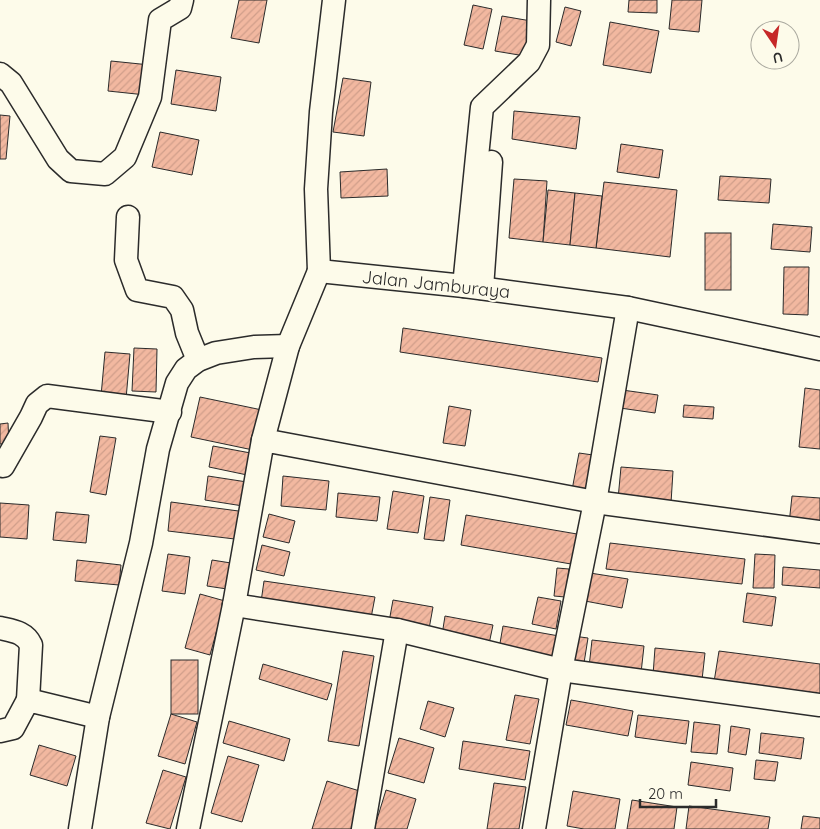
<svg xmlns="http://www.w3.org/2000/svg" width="820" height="829" font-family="Quicksand,sans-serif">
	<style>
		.building { fill: url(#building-hatch); stroke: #2b2b2b }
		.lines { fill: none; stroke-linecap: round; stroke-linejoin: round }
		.street-casing { stroke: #2b2b2b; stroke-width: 25 }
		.street { stroke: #fdfbea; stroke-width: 22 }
		.labels { text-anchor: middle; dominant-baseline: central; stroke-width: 4; stroke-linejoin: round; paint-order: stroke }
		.street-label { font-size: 18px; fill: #2b2b2b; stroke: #fdfbea }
	</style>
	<defs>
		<pattern id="building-hatch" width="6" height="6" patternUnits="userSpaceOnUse" patternTransform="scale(1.25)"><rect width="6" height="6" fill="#f2b8a0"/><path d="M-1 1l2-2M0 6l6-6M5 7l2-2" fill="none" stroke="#d09e8a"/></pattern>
	</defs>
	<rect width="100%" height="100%" fill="#fdfbea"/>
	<g class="building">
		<polygon points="239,0 267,0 259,43 231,38"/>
		<polygon points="629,0 657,0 657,13 628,12"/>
		<polygon points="672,0 702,0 699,32 669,29"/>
		<polygon points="473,5 492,9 483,49 464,45"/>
		<polygon points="565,7 581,11 571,46 556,42"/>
		<polygon points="502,16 537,22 531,57 495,51"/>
		<polygon points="610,22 659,31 651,73 603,65"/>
		<polygon points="111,61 150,65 146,95 108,91"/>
		<polygon points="176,70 221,77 216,111 171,104"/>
		<polygon points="343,78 371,82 364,136 333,132"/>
		<polygon points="514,111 580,117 576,149 512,139"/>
		<polygon points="0,115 10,116 6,159 0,159"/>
		<polygon points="160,132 199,140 192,175 152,167"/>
		<polygon points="621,144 663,150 659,178 617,172"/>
		<polygon points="387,169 388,196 341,198 340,172"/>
		<polygon points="720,176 771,179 769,203 718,200"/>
		<polygon points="514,179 547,181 543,242 509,238"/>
		<polygon points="604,182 677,190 670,257 596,248"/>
		<polygon points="548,190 575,193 570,245 543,242"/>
		<polygon points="575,193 602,196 596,248 570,245"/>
		<polygon points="773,224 812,227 810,252 771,249"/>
		<rect x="705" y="233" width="26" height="57"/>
		<polygon points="784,267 809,267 808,315 783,314"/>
		<polygon points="403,328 602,358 598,382 400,352"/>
		<polygon points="134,348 157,349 156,392 132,391"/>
		<polygon points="105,352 130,354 126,399 101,396"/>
		<polygon points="805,388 820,390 820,449 799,447"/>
		<polygon points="615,389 658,395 655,413 613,407"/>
		<polygon points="200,397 262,410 253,450 191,437"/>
		<polygon points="684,405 714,407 713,419 683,417"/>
		<polygon points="449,406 471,410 465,446 443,443"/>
		<polygon points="8,423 9,444 0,444 0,424"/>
		<polygon points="100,436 116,438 106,495 90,492"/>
		<polygon points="213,446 256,454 252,476 209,467"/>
		<polygon points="579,453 593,455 585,492 572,490"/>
		<polygon points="621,467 673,471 671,503 618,499"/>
		<polygon points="208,476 247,482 243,506 205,500"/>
		<polygon points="283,476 329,481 326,510 281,506"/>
		<polygon points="393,491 424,496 418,533 387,529"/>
		<polygon points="338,493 380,497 377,521 336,517"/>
		<polygon points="792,496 820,498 820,526 789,524"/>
		<polygon points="430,497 450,500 444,541 424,539"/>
		<polygon points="171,502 246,512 243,540 168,531"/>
		<polygon points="0,503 29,505 27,539 0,537"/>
		<polygon points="56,512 89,515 86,543 53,540"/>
		<polygon points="269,514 295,521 289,543 263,537"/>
		<polygon points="466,515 577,534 571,564 461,545"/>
		<polygon points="610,543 745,559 742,584 606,569"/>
		<polygon points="262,545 290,552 284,576 256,570"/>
		<polygon points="168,554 190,557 185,594 162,591"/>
		<polygon points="755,554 775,555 774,588 753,588"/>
		<polygon points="77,560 121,565 119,585 75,581"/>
		<polygon points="212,560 231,563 227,589 207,586"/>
		<polygon points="783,567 820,570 820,588 782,585"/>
		<polygon points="557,568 569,569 565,597 554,596"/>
		<polygon points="590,573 628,579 622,608 585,601"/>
		<polygon points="264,581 375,597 371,618 261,602"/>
		<polygon points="747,593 776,597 772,626 743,622"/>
		<polygon points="200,594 225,601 210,655 185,648"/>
		<polygon points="538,597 561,601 556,629 532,624"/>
		<polygon points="393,600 433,607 429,629 389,622"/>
		<polygon points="445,616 493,625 489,644 442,635"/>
		<polygon points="503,626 559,636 554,659 499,649"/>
		<polygon points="573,636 588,638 584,663 569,661"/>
		<polygon points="592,640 644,646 641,673 589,667"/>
		<polygon points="655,648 705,653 702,680 653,675"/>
		<polygon points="343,651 374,656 359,746 328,741"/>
		<polygon points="719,651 820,664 820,696 714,682"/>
		<rect x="171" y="660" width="27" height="54"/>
		<polygon points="263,664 332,684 327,700 259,679"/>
		<polygon points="515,695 539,699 530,744 506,740"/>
		<polygon points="571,700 633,711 628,736 566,725"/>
		<polygon points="428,701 454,708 445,737 420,729"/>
		<polygon points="171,714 197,722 185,764 158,756"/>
		<polygon points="638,715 689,721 686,744 635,737"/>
		<polygon points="229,721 290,739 284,761 223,743"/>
		<polygon points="694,722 720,725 717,754 691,752"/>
		<polygon points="731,726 750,729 746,755 728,752"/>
		<polygon points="761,733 804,738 801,759 759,753"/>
		<polygon points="399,738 434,748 424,783 388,773"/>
		<polygon points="463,741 530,751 525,780 459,769"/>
		<polygon points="39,745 76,756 67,786 30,775"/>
		<polygon points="228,756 259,765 242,822 211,813"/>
		<polygon points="756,760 778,762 775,781 754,779"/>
		<polygon points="691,762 733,768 730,791 688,785"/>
		<polygon points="163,770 186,777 170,829 146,823"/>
		<polygon points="327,781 363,792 351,829 312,829"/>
		<polygon points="494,783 526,787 519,829 487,829"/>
		<polygon points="386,790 416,799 407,829 374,829"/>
		<polygon points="573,791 620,799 615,829 584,829 567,826"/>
		<polygon points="632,800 677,807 674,829 627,829"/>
		<polygon points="689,806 770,817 768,829 686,829"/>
		<polygon points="803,816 820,818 820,829 801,829"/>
	</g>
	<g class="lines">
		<defs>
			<g id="street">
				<polyline points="334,0 321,112 316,189 319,271 464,286 628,308 820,349"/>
				<polyline points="0,74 11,83 58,159 71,171 105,174 125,157 150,97 160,20 180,8 182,0"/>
				<polyline points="128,217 126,260 137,290 173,297 182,310 187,333 198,360"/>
				<polyline points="464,286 482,107 529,62 538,45 539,0"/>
				<polyline points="482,288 491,162"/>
				<polyline points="263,440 288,346 319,271"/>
				<polyline points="3,466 31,417 37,404 47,396 170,412"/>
				<polyline points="234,605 397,630 561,670 820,705"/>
				<path d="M0,628c13,3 25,4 31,17l-3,55"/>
				<polyline points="0,731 13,728 28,700 98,717"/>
				<polyline points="80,829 98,717 141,543 158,449 177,383 186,369 198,360 216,353 254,347 288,346"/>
				<polyline points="188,829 234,605 263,440 595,502 820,532"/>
				<polyline points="363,829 397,630"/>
				<polyline points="534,829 561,670 595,502 628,308"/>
			</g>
		</defs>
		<use href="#street" class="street-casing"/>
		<use href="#street" class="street"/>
	</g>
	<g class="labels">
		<g class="street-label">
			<text transform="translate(436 284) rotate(6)">Jalan Jamburaya</text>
		</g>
	</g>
	<g transform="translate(775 45) rotate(167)"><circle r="24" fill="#fdfbea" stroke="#a9a89e"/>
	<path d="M0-4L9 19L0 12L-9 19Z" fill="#c62828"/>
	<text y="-8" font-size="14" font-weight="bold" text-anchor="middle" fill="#2b2b2b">U</text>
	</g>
	<path d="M640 799v8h76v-8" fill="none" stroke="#2b2b2b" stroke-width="2.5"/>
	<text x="648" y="799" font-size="15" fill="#2b2b2b" stroke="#fdfbea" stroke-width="4" paint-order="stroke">20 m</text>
</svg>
